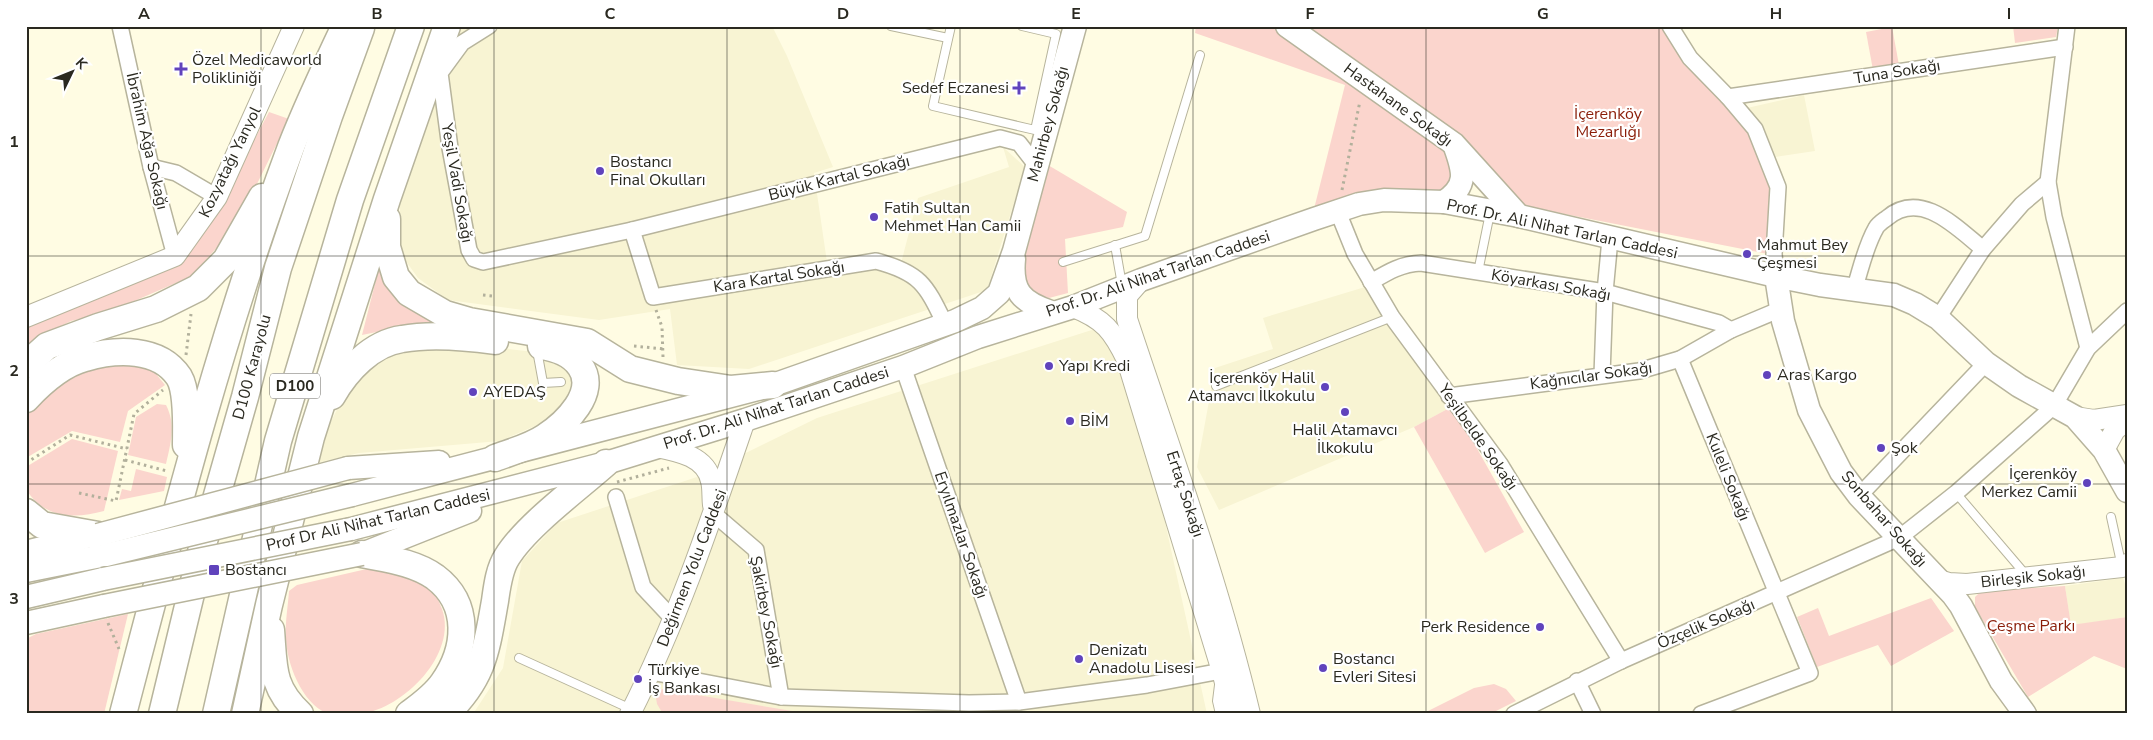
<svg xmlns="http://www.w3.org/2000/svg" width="2153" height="740" font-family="'Nunito Sans',sans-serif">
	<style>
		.built { fill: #f8f4d3 }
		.green { fill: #fbd5cd }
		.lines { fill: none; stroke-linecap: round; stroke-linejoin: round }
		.lane-casing { stroke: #b7b49c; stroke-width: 10 }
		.street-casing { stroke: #b7b49c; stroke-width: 18 }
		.secondary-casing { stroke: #b7b49c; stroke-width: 22 }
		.primary-casing { stroke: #b7b49c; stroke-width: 25 }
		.highway-casing { stroke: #b7b49c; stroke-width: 29 }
		.path { stroke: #b2b09c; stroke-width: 3; stroke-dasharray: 2.5 4; stroke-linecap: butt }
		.lane { stroke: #fff; stroke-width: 8 }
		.street { stroke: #fff; stroke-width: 15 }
		.secondary { stroke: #fff; stroke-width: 20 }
		.primary { stroke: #fff; stroke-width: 22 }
		.highway { stroke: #fff; stroke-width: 26 }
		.primary-bridge-casing { stroke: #b7b49c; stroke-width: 25; stroke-linecap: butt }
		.primary-bridge { stroke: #fff; stroke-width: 22 }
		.grid { fill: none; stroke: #2a2920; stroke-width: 1; stroke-opacity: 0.55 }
		.poi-dot { fill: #6043bc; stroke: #fff; stroke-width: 2 }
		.labels { text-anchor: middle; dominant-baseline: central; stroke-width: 4.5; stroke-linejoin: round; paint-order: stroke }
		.shield { fill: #fff; stroke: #6a6963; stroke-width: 1 }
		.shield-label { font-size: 15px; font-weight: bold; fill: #2a2920 }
		.poi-label { font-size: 16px; fill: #2a2920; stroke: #fff; text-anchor: start }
		.street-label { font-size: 16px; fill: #2a2920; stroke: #fff }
		.park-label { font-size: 16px; fill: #8a1d08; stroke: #fff }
		.neatline { fill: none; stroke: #2a2920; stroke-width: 2 }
		.grid-label { font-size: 16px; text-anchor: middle; font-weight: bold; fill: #2a2920 }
	</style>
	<rect width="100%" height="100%" fill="#fffce3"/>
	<g class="built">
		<polygon points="459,26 772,26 787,56 833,167 814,173 828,269 900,267 918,198 1009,167 1003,147 1025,167 987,290 749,369 677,365 670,309 599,320 448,300 418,278 400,253 400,205"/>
		<polygon points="1804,95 1815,151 1775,157 1761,129 1747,108"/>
		<polygon points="1365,287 1453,406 1414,427 1219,510 1197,467 1215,368 1273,349 1263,318"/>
		<polygon points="1098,328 1139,403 1207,714 473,714 503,668 522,561 557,523 697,477 817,418"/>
		<polygon points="458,343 543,353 559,359 574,375 575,395 549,420 500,441 359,453 316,463 320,443 345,394 354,382 386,354"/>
		<polygon points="2123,578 2127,590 2127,617 2071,626 2065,586"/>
	</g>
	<g class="green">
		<polygon points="1196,26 1270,26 1367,90 1447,147 1454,180 1442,192 1314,209 1345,85 1195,33"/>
		<polygon points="1302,26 1661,26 1681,56 1745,124 1772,186 1768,254 1524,206"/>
		<polygon points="2013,26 2058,26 2056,37 2015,43"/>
		<polygon points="1892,27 1899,65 1873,70 1866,32"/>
		<polygon points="269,112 289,119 250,198 219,245 192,276 109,312 71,321 32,341 26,346 26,325 181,260 229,187"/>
		<polygon points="1048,165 1127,212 1123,227 1065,239 1068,293 1049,298 1036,294 1024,282 1019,265"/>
		<polygon points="379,268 385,282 454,327 406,326 362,335"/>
		<polygon points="125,361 152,369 165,385 128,411 120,442 72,431 26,458 26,418 31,411 54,389 82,370"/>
		<path d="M157,404l9,1c10,19 5,38 0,59l-38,-9 8,-38z"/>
		<polygon points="1453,406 1524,532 1485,553 1414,427"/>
		<path d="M72,439l46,12 -14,60c-29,8 -60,8 -78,-22v-22z"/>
		<polygon points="136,469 167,477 164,491 119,500 122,489 131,491"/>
		<path d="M371,568c16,1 45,8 58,18 6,4 10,16 13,23 16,45 -38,99 -81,105 -5,0 -10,0 -15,0 -6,0 -14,1 -19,-1 -25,-9 -41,-51 -41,-76 -1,-15 2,-31 3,-46l8,-6z"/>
		<polygon points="2065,586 2071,625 2127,617 2127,669 2094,656 2028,697 1975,607 1975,597 1981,591"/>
		<polygon points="1931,598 1954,631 1891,666 1878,645 1817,667 1797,617 1818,608 1829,636"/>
		<polygon points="128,614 104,714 26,714 26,639 36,634"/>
		<polygon points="1494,684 1506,689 1516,701 1490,714 1424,713 1474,688"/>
		<polygon points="662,689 798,712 797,714 663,714 657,704 656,698"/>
	</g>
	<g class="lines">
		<defs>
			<g id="lane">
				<polyline points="891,26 948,38"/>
				<polyline points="951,26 933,106 1035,130 1056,34 1022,26"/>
				<polyline points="1115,245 1122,285"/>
				<polyline points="1063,262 1145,236 1200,55"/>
				<polyline points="1478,272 1490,213"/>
				<polyline points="537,350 543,383 561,382"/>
				<polyline points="1216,386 1392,317"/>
				<polyline points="1956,493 2026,575"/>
				<polyline points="2111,517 2122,567"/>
				<polyline points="519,658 631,709"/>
				<polyline points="1219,685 1217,701 1220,714"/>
			</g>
			<g id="street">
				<polyline points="120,26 151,167 175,256"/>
				<polyline points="489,26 462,43 440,73 450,148 469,250 474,259 483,262 632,230 1000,138 1019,143 1036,165"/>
				<polyline points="1670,26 1690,58 1728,97 1755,129 1778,187 1774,254 1776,276"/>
				<polyline points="2067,26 2048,182 2054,217 2088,348"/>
				<polyline points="1728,97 2065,47"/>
				<polyline points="151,167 176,173 217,197"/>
				<polyline points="1338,212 1355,254 1392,317 1500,464 1621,661"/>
				<path d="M632,230l21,67 223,-36c45,12 50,24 69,63"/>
				<path d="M1371,282c17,-10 30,-18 50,-19l184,29 114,31 12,7"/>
				<path d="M1854,290c7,-21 11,-43 22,-62 2,-4 7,-7 11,-10 34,-29 70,10 96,31"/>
				<polyline points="1938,318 1983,249 2022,204 2048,182"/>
				<polyline points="1680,359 1810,673 1701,714"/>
				<polyline points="903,367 1019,702"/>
				<polyline points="1602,375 1605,292 1610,239"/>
				<polyline points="1449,396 1639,371 1680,359 1731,330 1781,309"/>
				<polyline points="1859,496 1986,363"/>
				<polyline points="616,497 643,587 674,620"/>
				<polyline points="714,514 756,550 781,697"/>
				<polyline points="651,672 781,697 969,703 1019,702 1147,685 1232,669"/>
				<polyline points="1577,681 1593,714"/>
				<polyline points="1514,714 1621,661 1899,538 1956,493 2054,406 2088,348 2127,311"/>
			</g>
			<g id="secondary">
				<path d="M1141,280l-14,16v23c43,130 91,261 123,395"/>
				<path d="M1073,307c31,12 40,24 54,53l95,311 11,43"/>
				<polyline points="26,317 175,256 217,197 294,26"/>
				<polyline points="2075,417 2094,420 2127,415"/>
				<path d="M657,447c20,4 49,9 54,34 2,7 1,16 2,24"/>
				<polyline points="2104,450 2115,430 2127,420"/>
				<polyline points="1939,580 1949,583 1967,584 2122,567 2127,564"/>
				<path d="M630,714c48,-95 81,-194 115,-294"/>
			</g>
			<g id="primary">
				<polyline points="1287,26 1454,144 1519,216"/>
				<path d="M1444,202c24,-16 20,-30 11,-55"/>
				<path d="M1014,259c-3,32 7,43 37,53"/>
				<polyline points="1776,276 1783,321 1809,410 1841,472 1859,496 1953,595 1961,606 2001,681 2025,714"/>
				<polyline points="348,468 439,462"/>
				<polyline points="352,495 773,385 955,321 982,308 999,293 1014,251 1075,26"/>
				<polyline points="351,529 606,463 745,420 903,367 978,337 1073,307 1141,280 1314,219 1359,204 1384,200 1444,202 1519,216 1776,276 1820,285 1894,295 1915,304 1938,318 1986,363 2019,386 2075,417 2104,450 2127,491"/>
				<polyline points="26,552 94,535"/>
				<polyline points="362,554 470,511"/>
				<polyline points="26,571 106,555"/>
				<polyline points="26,597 103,579"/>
				<polyline points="26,623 104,606"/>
			</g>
			<g id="highway">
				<polyline points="387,219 387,247 396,277 409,293 445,314 469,321 587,342 630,369 678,381 731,389 773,385"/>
				<polyline points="26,365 47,346 98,327 156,309 198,288 226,260 262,197"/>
				<path d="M332,396c14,-25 40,-53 70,-57 27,-5 65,-2 93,2"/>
				<path d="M26,399c15,-16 36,-35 59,-41 31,-9 74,-11 94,19 9,15 7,51 7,68"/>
				<path d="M495,458c16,-6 35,-11 50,-21 20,-13 54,-45 35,-71 -9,-13 -24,-18 -39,-20"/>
				<polyline points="26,512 42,525 98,535"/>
				<path d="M362,554c24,5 52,8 73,23 36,27 32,72 8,106 -9,13 -22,22 -34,31"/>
				<path d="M271,630c3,37 0,57 29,84"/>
				<path d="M123,714c50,-191 99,-382 168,-567 16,-41 35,-81 54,-121"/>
				<polyline points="162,714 202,548 245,397 278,268 329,116 361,28"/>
				<polyline points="216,714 278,441 350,200 411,26"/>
				<polyline points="245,714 269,605 311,437 387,199 447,26"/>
				<path d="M446,714c38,-37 40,-63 49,-113 2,-14 4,-32 12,-44 19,-31 71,-69 99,-94"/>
			</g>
		</defs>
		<use href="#lane" class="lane-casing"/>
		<use href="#street" class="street-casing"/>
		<use href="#secondary" class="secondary-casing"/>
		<use href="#primary" class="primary-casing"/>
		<use href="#highway" class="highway-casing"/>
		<g class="path">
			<polyline points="1342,190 1360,101"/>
			<polyline points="483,295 493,296"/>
			<polyline points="656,310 662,327 663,357"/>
			<polyline points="634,346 664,349"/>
			<polyline points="186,355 191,314"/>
			<polyline points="125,460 167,471"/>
			<polyline points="26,463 70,435 127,449"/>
			<polyline points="617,482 669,468"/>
			<polyline points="79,493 116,501 134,414 163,390"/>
			<polyline points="108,623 119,649"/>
		</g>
		<use href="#lane" class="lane"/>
		<use href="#street" class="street"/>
		<use href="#secondary" class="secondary"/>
		<use href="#primary" class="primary"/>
		<use href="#highway" class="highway"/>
		<defs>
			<g id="primary-bridge">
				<polyline points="98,535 348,468"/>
				<polyline points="106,555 352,495"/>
				<polyline points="103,579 351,529"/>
				<polyline points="104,606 362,554"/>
			</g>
		</defs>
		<use href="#primary-bridge" class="primary-bridge-casing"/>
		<use href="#primary-bridge" class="primary-bridge"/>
	</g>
	<path class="grid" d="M261,26v688M494,26v688M727,26v688M960,26v688M1193,26v688M1426,26v688M1659,26v688M1892,26v688M26,256h2101M26,484h2101"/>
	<g class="poi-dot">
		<path d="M178.5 61.5h5v5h5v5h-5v5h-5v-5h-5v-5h5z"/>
		<path d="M1016.5 80.5h5v5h5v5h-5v5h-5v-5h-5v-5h5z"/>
		<circle cx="600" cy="171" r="5"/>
		<circle cx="874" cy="217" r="5"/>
		<circle cx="1747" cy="254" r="5"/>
		<circle cx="1049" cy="366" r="5"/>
		<circle cx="1767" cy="375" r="5"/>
		<circle cx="1325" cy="387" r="5"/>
		<circle cx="473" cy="392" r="5"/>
		<circle cx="1345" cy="412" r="5"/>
		<circle cx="1070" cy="421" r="5"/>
		<circle cx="1881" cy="448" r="5"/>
		<circle cx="2087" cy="483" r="5"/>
		<rect x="208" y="564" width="12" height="12" rx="2.5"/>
		<circle cx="1540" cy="627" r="5"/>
		<circle cx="1079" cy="659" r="5"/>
		<circle cx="1323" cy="668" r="5"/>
		<circle cx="638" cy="679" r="5"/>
	</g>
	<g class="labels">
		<rect class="shield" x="270" y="373.5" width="50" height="25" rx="4"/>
		<g class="shield-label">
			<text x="295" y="386">D100</text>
		</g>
		<g class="poi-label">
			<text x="192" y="60">Özel Medicaworld<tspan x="192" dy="18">Polikliniği</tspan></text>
			<text x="1009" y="88" text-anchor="end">Sedef Eczanesi</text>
			<text x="610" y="162">Bostancı<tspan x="610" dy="18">Final Okulları</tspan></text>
			<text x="884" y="208">Fatih Sultan<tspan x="884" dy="18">Mehmet Han Camii</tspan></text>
			<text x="1757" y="245">Mahmut Bey<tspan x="1757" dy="18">Çeşmesi</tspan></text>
			<text x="1059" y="366">Yapı Kredi</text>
			<text x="1777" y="375">Aras Kargo</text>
			<text x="1315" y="378" text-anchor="end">İçerenköy Halil<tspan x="1315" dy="18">Atamavcı İlkokulu</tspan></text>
			<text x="483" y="392">AYEDAŞ</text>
			<text x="1080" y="421">BİM</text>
			<text x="1345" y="430" text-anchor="middle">Halil Atamavcı<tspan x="1345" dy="18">İlkokulu</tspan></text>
			<text x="1891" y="448">Şok</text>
			<text x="2077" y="474" text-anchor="end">İçerenköy<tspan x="2077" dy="18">Merkez Camii</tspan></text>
			<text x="225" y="570">Bostancı</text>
			<text x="1530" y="627" text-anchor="end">Perk Residence</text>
			<text x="1089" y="650">Denizatı<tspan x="1089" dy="18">Anadolu Lisesi</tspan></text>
			<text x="1333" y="659">Bostancı<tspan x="1333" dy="18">Evleri Sitesi</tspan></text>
			<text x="648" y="670">Türkiye<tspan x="648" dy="18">İş Bankası</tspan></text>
		</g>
		<g class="street-label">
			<text transform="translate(1897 72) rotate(-9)">Tuna Sokağı</text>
			<text transform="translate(1398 105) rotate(36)">Hastahane Sokağı</text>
			<text transform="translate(1048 124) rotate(-75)">Mahirbey Sokağı</text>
			<text transform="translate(147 141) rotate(77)">İbrahim Ağa Sokağı</text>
			<text transform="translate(230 162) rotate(-64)">Kozyatağı Yanyol</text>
			<text transform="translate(839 178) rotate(-14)">Büyük Kartal Sokağı</text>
			<text transform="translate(457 183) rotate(80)">Yeşil Vadi Sokağı</text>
			<text transform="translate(1562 229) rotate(12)">Prof. Dr. Ali Nihat Tarlan Caddesi</text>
			<text transform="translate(1158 274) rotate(-19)">Prof. Dr. Ali Nihat Tarlan Caddesi</text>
			<text transform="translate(779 277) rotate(-9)">Kara Kartal Sokağı</text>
			<text transform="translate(1551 285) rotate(10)">Köyarkası Sokağı</text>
			<text transform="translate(252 367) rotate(-75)">D100 Karayolu</text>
			<text transform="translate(1591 376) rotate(-8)">Kağnıcılar Sokağı</text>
			<text transform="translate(776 408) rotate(-18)">Prof. Dr. Ali Nihat Tarlan Caddesi</text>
			<text transform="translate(1478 437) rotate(55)">Yeşilbelde Sokağı</text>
			<text transform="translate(1728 477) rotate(68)">Kuleli Sokağı</text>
			<text transform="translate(1185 494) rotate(72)">Ertaç Sokağı</text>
			<text transform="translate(1884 519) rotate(49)">Sonbahar Sokağı</text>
			<text transform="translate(378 520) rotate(-13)">Prof Dr Ali Nihat Tarlan Caddesi</text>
			<text transform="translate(961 535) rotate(71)">Eryılmazlar Sokağı</text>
			<text transform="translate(692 568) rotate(-69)">Değirmen Yolu Caddesi</text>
			<text transform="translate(2033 577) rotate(-6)">Birleşik Sokağı</text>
			<text transform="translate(766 612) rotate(79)">Şakirbey Sokağı</text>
			<text transform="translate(1706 624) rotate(-23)">Özçelik Sokağı</text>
		</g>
		<g class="park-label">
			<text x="1608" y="114">İçerenköy<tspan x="1608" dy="18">Mezarlığı</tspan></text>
			<text x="2031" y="626">Çeşme Parkı</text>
		</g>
	</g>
	<rect width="2153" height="740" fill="none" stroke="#ffffff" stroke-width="55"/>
	<g transform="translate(72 72) rotate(47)" stroke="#ffffff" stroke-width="4" paint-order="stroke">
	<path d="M0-4L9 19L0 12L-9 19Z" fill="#2a2920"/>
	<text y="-8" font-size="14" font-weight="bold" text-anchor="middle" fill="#2a2920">K</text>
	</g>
	<rect x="28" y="28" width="2098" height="684" class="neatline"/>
	<g class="grid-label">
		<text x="144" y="19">A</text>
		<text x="377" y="19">B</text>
		<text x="610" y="19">C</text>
		<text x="843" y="19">D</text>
		<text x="1076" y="19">E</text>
		<text x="1310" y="19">F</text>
		<text x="1543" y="19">G</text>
		<text x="1776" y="19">H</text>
		<text x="2009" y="19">I</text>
		<text x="14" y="147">1</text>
		<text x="14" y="376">2</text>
		<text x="14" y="604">3</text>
	</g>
</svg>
